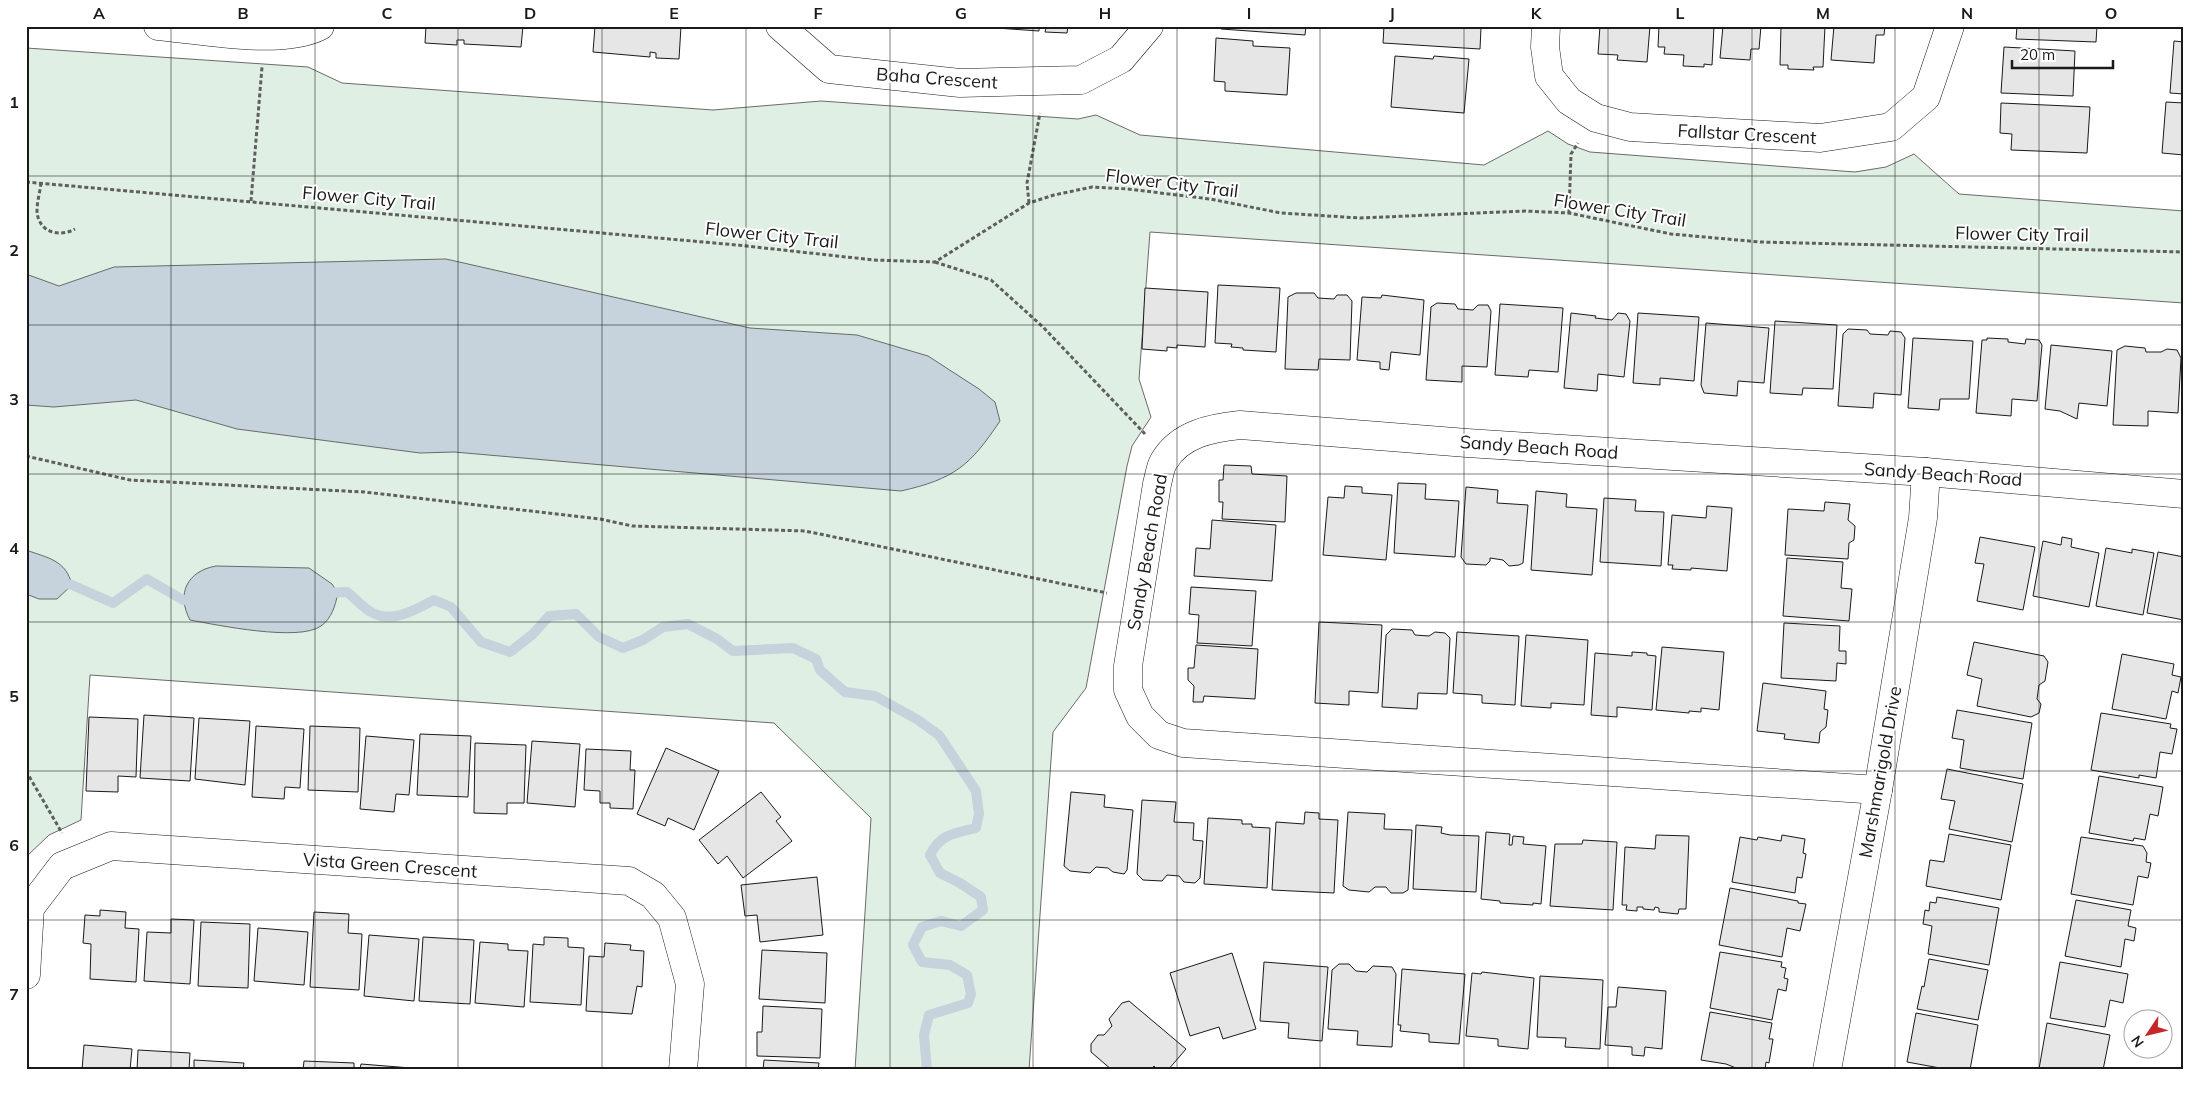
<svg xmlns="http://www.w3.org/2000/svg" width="2210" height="1096" font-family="Mulish,sans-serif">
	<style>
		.green { fill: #e0efe3; stroke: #6a6a6a }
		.water { fill: #c6d2dc; stroke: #6a6a6a }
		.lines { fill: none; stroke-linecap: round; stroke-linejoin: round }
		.stream { stroke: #c6d2dc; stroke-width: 10 }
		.building { fill: #e6e6e6; stroke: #1a1a1a }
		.minor-casing { stroke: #1a1a1a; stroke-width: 29 }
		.path { stroke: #5f5f5f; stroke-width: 3; stroke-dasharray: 4 2.5; stroke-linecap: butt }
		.minor { stroke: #fff; stroke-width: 28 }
		.grid { fill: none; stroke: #1a1a1a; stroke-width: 1; stroke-opacity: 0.55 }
		.labels { text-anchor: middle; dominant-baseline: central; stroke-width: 4; stroke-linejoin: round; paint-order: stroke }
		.street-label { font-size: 18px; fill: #1a1a1a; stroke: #fff }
		.neatline { fill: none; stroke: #1a1a1a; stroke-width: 2 }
		.grid-label { font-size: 16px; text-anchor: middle; font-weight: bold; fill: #1a1a1a }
	</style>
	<rect width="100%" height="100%" fill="#fff"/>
	<polygon class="green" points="26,48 308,67 342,83 713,110 821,101 1078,119 1096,115 1140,135 1484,165 1548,131 1568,144 1590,152 1855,172 1886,167 1914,154 1959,194 2184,211 2184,303 1150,232 1139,379 1151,417 1132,446 1127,466 1086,688 1053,732 1029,1070 855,1070 871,818 774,723 90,675 81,820 49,835 26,857"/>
	<g class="water">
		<path d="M446,259l304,69 107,7 71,21 51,33 16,13 5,19c-30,45 -46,58 -99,70l-447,-39 -34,1 -183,-24 -101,-29 -82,7 -28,-2v-131l33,12 55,-19z"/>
		<path d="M26,550c22,8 40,10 46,35l-15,14h-18l-13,-5z"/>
		<path d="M216,566l93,2 23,16 6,9c-3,13 -6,25 -17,33 -22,16 -104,-1 -131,-6 -14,-26 -3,-49 26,-54z"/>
	</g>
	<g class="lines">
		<g class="stream">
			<polyline points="59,583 72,585 113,603 147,579 183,600 195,599"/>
			<path d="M324,593l23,-1c8,6 16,16 24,20 21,12 44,-2 63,-12l17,7 30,35 29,10 23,-18 16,-18 27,-2 23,23 24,11 20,-8 20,-13 25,-3 29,15 16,12 60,-3 23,11 4,11 25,22 30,4 43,24 21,15 37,56 3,23 -3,14c-21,5 -36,6 -46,27l10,18 20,10 21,14 2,13 -22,16 -20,-5 -19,6 -9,18 9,17 28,3 17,10 4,19 -3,9 -39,12 -5,20 3,35"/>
		</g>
	</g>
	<g class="building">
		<polygon points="426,26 523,26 521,47 464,44 464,40 457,40 457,45 425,43"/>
		<polygon points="595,26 681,26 679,59 656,58 656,53 650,52 650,57 593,52"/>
		<polygon points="1068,26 1067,33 1045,32 1046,28 1039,27 1039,31 982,27"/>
		<polygon points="1221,26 1306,26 1305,35 1221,29"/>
		<polygon points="1384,26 1481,28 1480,49 1383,43"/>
		<polygon points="1600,26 1650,26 1647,62 1617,60 1618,55 1598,54"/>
		<polygon points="1659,26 1714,26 1712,65 1704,64 1704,67 1683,66 1684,55 1664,54 1665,47 1658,47"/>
		<polygon points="1723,26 1761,26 1759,49 1751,49 1750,60 1720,58"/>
		<polygon points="1781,26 1825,26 1823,67 1813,67 1814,70 1788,69 1788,65 1780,65"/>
		<polygon points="1834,26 1885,26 1884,35 1876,35 1874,63 1831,60"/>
		<polygon points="2017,26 2097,26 2096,42 2016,39"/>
		<polygon points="1216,38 1253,41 1253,46 1290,48 1287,95 1225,91 1225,82 1214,81"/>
		<polygon points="2174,41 2184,42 2184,94 2170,93"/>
		<polygon points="2004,47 2075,51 2073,96 2001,93"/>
		<polygon points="1395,56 1433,59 1434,56 1469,59 1464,113 1391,107"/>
		<polygon points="2166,102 2184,103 2184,155 2162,153"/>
		<polygon points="2001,103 2090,107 2087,153 2011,150 2012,134 2000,133"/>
		<polygon points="1218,285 1280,288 1276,352 1243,350 1243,348 1231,347 1232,344 1215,343"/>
		<polygon points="1145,288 1208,292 1205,347 1177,345 1177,348 1167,347 1167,351 1142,349"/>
		<polygon points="1296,293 1314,293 1318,298 1334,299 1337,295 1347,295 1352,301 1350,360 1319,359 1318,370 1285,369 1288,297"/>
		<polygon points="1382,295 1424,300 1420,355 1391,352 1389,370 1380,369 1380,362 1357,360 1362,297 1381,298"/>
		<polygon points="1437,303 1455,304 1458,309 1473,310 1478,305 1488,305 1491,311 1487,367 1462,366 1462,382 1426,380 1431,307"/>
		<polygon points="1500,304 1563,308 1558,372 1529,370 1528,377 1495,375"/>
		<polygon points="1571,313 1596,316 1595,318 1612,320 1618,313 1626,314 1630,321 1624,377 1598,374 1597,391 1564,388"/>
		<polygon points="1638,313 1699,317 1694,381 1660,378 1660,385 1633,383"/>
		<polygon points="1775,321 1837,325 1833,389 1803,388 1802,395 1770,393"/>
		<polygon points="1706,323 1769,328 1764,383 1738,381 1737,396 1704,393 1701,385"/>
		<polygon points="1848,329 1867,330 1870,334 1888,335 1890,331 1901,332 1905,338 1901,395 1874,393 1873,408 1838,406 1843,334"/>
		<polygon points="1913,338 1973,341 1969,399 1940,399 1939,410 1908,408"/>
		<polygon points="1987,338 2008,339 2008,342 2025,344 2026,339 2039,340 2042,345 2037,401 2012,399 2011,416 1976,413 1982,340 1987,340"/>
		<polygon points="2051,345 2112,351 2107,406 2079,403 2077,419 2060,411 2045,409"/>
		<polygon points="2125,346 2145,348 2146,352 2161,352 2167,349 2177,350 2181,358 2178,413 2148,411 2148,426 2113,425 2117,350"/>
		<polygon points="1224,465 1251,466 1252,474 1287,476 1285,522 1222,519 1223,502 1219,502 1219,480 1223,480"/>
		<polygon points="1398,483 1426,484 1425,499 1459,501 1455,557 1394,553"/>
		<polygon points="1345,486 1362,487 1362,493 1392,495 1386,560 1323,555 1328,497 1344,498"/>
		<polygon points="1466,487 1498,490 1497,503 1528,505 1523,563 1519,565 1509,566 1503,560 1490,558 1490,561 1486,565 1466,564 1461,557"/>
		<polygon points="1536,491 1567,494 1566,507 1597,509 1592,575 1531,570"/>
		<polygon points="1604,498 1636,500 1635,511 1664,512 1661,566 1600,562"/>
		<polygon points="1825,502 1850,504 1848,520 1855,526 1854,540 1849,543 1848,559 1785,555 1788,509 1824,511"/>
		<polygon points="1707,506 1732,508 1727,571 1691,568 1691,570 1672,569 1673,565 1668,565 1672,515 1706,518"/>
		<polygon points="1212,520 1276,525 1272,581 1194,576 1196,548 1210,549"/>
		<polygon points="1980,537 2035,547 2023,610 1977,601 1984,564 1975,563"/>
		<polygon points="2062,537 2072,539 2071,547 2099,553 2089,607 2033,596 2043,541 2061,545"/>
		<polygon points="2106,548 2132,553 2132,549 2154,553 2143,615 2096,606"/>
		<polygon points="2158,552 2184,557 2184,620 2147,613"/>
		<polygon points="1787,558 1843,562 1841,588 1852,589 1849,621 1783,616"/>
		<polygon points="1191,587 1256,591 1252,646 1197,643 1199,615 1189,614"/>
		<polygon points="1319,622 1382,625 1378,693 1349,691 1349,705 1315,703"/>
		<polygon points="1784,623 1840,626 1839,651 1846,651 1846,664 1837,663 1836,681 1781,678"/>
		<polygon points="1392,629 1412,630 1415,635 1429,636 1435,632 1445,633 1450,638 1447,694 1418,693 1417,709 1382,707 1386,635"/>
		<polygon points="1457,632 1519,636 1515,705 1482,703 1482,695 1453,693"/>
		<polygon points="1526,635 1588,640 1584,705 1551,703 1551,708 1521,706"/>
		<polygon points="1974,642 2044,656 2048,662 2045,681 2039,685 2037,699 2041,704 2039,713 2031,717 1977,706 1982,679 1967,675"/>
		<polygon points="1196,645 1258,649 1255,699 1204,696 1203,702 1193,702 1194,686 1188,680 1188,668 1194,668"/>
		<polygon points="1662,647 1724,652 1719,710 1701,708 1701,712 1689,711 1689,713 1656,710"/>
		<polygon points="1632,652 1647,653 1647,655 1656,656 1652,710 1617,707 1617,717 1591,715 1595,653 1632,656"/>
		<polygon points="2122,654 2174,664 2172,675 2181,677 2178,693 2172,691 2166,719 2112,709"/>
		<polygon points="1763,683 1826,691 1824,709 1828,710 1826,727 1820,732 1819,743 1784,739 1785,734 1757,731"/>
		<polygon points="1957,710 2032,723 2023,779 1960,768 1964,740 1952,738"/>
		<polygon points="2101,713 2171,724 2170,728 2177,729 2172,754 2160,752 2156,778 2139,775 2139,778 2091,770"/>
		<polygon points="144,715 194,718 190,781 140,778"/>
		<polygon points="89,717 138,719 136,777 118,776 118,792 86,791"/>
		<polygon points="199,718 250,721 245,785 195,779"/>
		<polygon points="256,726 304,729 300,788 285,787 284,799 252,797"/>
		<polygon points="310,726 360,728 358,792 308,790"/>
		<polygon points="420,734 471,736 468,797 417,795"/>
		<polygon points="366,736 414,740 409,795 396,794 394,812 360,809"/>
		<polygon points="532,741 580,744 575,807 527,803"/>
		<polygon points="475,743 526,745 524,803 507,803 507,814 474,813"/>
		<polygon points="666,748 719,771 694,830 668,818 665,826 637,814"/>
		<polygon points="586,749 631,751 630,770 635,770 633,809 610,808 610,803 600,803 600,791 584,790"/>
		<polygon points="1947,769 2023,784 2012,842 1949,829 1955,801 1941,799"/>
		<polygon points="2099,776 2163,787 2158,816 2150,814 2145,840 2134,838 2133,841 2089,833"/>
		<polygon points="761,792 781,817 776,821 792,841 743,878 727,856 718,864 699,840"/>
		<polygon points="1071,792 1105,795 1104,807 1133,810 1127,870 1124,874 1113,872 1108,868 1096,867 1090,873 1070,871 1064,866"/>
		<polygon points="1142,800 1176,802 1174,822 1194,823 1193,840 1203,841 1200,878 1195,883 1184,882 1179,876 1167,875 1162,881 1143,880 1137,874"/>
		<polygon points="1305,812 1319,813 1319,819 1338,820 1334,893 1272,890 1276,822 1304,824"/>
		<polygon points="1348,812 1385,814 1384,829 1412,830 1408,890 1403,893 1391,893 1386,887 1375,887 1369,892 1349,890 1343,886"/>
		<polygon points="1208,818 1242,820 1242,824 1252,824 1252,827 1270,828 1267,888 1204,884"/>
		<polygon points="1416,825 1442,827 1441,833 1450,835 1479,836 1476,892 1413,889"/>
		<polygon points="1486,832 1510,834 1509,845 1512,845 1513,836 1524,837 1523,844 1546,846 1541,904 1533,903 1533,905 1500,903 1500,901 1481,899"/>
		<polygon points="1949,834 2011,845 2001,900 1926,886 1930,860 1944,862"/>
		<polygon points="1656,835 1689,836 1686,909 1679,909 1678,914 1659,912 1659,908 1655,907 1654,910 1643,909 1643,907 1637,907 1637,911 1626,910 1627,905 1622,905 1625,847 1655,849"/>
		<polygon points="1782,835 1805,839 1803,853 1806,854 1802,878 1797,877 1795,893 1732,882 1740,837 1757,840 1758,837 1781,841"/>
		<polygon points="2081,837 2143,846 2147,853 2146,862 2151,863 2148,878 2138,876 2133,905 2071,894"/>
		<polygon points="1583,840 1617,842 1613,910 1550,906 1555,844 1582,844"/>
		<polygon points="817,877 823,935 760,942 757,915 745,916 741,885"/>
		<polygon points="1730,888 1798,901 1798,903 1806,904 1800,931 1787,928 1782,957 1719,945"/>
		<polygon points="1937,897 1999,908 1989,965 1928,954 1932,926 1923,924 1925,910 1929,911 1930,902 1936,903"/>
		<polygon points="2076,900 2131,910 2128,926 2136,928 2134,941 2125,939 2121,967 2065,956"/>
		<polygon points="100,910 126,912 125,928 139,929 136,982 90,979 91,944 83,943 85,915 100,916"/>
		<polygon points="314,912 349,914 348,933 362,934 359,990 310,987"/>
		<polygon points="171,919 194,920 190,984 144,981 147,932 171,933"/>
		<polygon points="201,922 250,924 248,988 198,986"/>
		<polygon points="258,928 308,932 304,985 254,981"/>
		<polygon points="369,935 419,939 414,1001 364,996"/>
		<polygon points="423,937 474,940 470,1004 419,1001"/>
		<polygon points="544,937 568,938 568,947 584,948 581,1005 530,1002 533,944 544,945"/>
		<polygon points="480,942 508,944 508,950 528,951 524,1007 475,1003"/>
		<polygon points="605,943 631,945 630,950 644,951 642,987 637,986 632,1014 586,1011 589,956 604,957"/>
		<polygon points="762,950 827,953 825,1003 759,999"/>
		<polygon points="1720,952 1782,962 1781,967 1786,968 1784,978 1788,979 1786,991 1778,989 1772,1020 1710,1008"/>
		<polygon points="1232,953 1256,1029 1223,1039 1219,1027 1190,1036 1170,973"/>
		<polygon points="1929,959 1988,970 1978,1020 1917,1009 1922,986 1924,987"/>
		<polygon points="1264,962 1328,967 1322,1041 1288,1038 1289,1023 1260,1021"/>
		<polygon points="2060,962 2128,974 2123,1003 2110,1000 2105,1027 2050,1018"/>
		<polygon points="1339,964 1349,964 1356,971 1367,972 1373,966 1392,967 1396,974 1392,1047 1357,1045 1358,1031 1328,1029 1332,970"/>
		<polygon points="1402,969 1465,974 1459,1044 1429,1042 1429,1034 1400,1031 1401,1025 1398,1025"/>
		<polygon points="1482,972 1534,978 1528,1049 1498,1046 1498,1039 1466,1036 1472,973 1481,974"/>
		<polygon points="1540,976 1603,980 1600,1049 1565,1047 1566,1038 1537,1037"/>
		<polygon points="1618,987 1666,991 1662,1049 1645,1047 1644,1056 1632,1055 1632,1047 1605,1045 1608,1007 1616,1007"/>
		<polygon points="1129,1001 1186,1049 1168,1070 1158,1070 1154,1066 1151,1070 1112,1070 1091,1052 1091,1044 1098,1035 1104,1035 1112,1026 1109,1019 1122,1003"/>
		<polygon points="763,1006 822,1009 820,1058 757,1056 757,1032 762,1032"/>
		<polygon points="1710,1012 1772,1023 1769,1039 1773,1039 1769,1063 1766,1062 1765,1070 1736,1070 1736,1068 1726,1064 1701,1060"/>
		<polygon points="1916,1013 1978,1025 1970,1070 1951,1070 1907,1062"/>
		<polygon points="2047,1023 2110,1035 2103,1070 2039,1069"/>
		<polygon points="84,1045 132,1049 130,1070 82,1070"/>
		<polygon points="138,1050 190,1053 189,1070 137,1070"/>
		<polygon points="194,1060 244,1063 243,1070 194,1070"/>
		<polygon points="764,1060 819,1063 818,1070 763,1070"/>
		<polygon points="304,1061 354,1063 354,1070 303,1070"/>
		<polygon points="361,1064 411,1068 411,1070 360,1070"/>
	</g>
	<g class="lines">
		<defs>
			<g id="minor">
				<path d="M158,26c44,4 123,20 162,0"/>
				<polyline points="780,26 829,69 960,83 1081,80 1121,59 1149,26"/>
				<polyline points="1546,26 1545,47 1549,76 1569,101 1596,118 1630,127 1820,138 1891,127 1926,97 1950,26"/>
				<path d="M1878,790l-695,-47 -24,-8 -19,-19 -12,-26v-24l29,-182c2,-7 3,-17 7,-23 16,-27 47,-33 76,-36l227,18 459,29 258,22"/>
				<polyline points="26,975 30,908 62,866 111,846 629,881 653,895 672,918 690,984 683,1070"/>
				<polyline points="1827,1070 1878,790 1923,518 1926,472"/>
			</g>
		</defs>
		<use href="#minor" class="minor-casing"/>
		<g class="path">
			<polyline points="26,182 737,245 874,260 935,262 1029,203 1054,195 1092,187 1128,189 1210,199 1281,213 1360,218 1525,211 1569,213 1671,234 1760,242 2184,252"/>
			<path d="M41,183c-1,9 -4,19 -4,28 1,21 22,27 38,18"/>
			<polyline points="251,201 262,67"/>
			<polyline points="1029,203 1027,183 1040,113"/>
			<polyline points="1569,213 1571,154 1578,143"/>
			<polyline points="935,262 991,280 1043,327 1145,434"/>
			<polyline points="26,456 130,480 364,492 600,519 632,526 805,531 1107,593"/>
			<polyline points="26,771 62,833"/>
		</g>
		<use href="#minor" class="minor"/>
	</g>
	<path class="grid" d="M171,26v1044M315,26v1044M458,26v1044M602,26v1044M746,26v1044M890,26v1044M1033,26v1044M1177,26v1044M1320,26v1044M1464,26v1044M1608,26v1044M1752,26v1044M1895,26v1044M2039,26v1044M26,176h2158M26,325h2158M26,474h2158M26,622h2158M26,771h2158M26,920h2158"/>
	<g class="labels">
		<g class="street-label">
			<text transform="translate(937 78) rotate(4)">Baha Crescent</text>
			<text transform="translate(1747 134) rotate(3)">Fallstar Crescent</text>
			<text transform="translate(1172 183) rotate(7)">Flower City Trail</text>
			<text transform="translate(369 198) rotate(5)">Flower City Trail</text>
			<text transform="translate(1620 210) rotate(9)">Flower City Trail</text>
			<text transform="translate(2022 234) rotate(1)">Flower City Trail</text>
			<text transform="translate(772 235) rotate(6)">Flower City Trail</text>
			<text transform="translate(1539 447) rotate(4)">Sandy Beach Road</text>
			<text transform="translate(1943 474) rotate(4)">Sandy Beach Road</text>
			<text transform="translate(1147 552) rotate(-80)">Sandy Beach Road</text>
			<text transform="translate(1880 772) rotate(-80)">Marshmarigold Drive</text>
			<text transform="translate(390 865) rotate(4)">Vista Green Crescent</text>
		</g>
	</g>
	<rect width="2210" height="1096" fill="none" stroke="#ffffff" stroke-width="55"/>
	<g transform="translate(2148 1034) rotate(235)"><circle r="24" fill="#ffffff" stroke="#a3a3a3"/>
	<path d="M0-4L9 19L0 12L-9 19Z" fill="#c62828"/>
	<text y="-8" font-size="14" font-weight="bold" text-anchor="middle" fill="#1a1a1a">N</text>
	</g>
	<path d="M2012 60v8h101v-8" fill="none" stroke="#1a1a1a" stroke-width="2.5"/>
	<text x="2020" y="60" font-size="15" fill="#1a1a1a" stroke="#ffffff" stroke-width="4" paint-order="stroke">20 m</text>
	<rect x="28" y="28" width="2154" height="1040" class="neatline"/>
	<g class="grid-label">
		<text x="99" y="19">A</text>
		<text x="243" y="19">B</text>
		<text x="387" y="19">C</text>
		<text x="530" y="19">D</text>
		<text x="674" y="19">E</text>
		<text x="818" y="19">F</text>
		<text x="961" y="19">G</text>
		<text x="1105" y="19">H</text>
		<text x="1249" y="19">I</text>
		<text x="1392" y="19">J</text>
		<text x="1536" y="19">K</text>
		<text x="1680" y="19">L</text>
		<text x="1823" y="19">M</text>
		<text x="1967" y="19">N</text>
		<text x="2111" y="19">O</text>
		<text x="14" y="108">1</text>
		<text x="14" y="256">2</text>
		<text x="14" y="405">3</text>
		<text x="14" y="554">4</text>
		<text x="14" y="702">5</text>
		<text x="14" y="851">6</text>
		<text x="14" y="1000">7</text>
	</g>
</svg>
